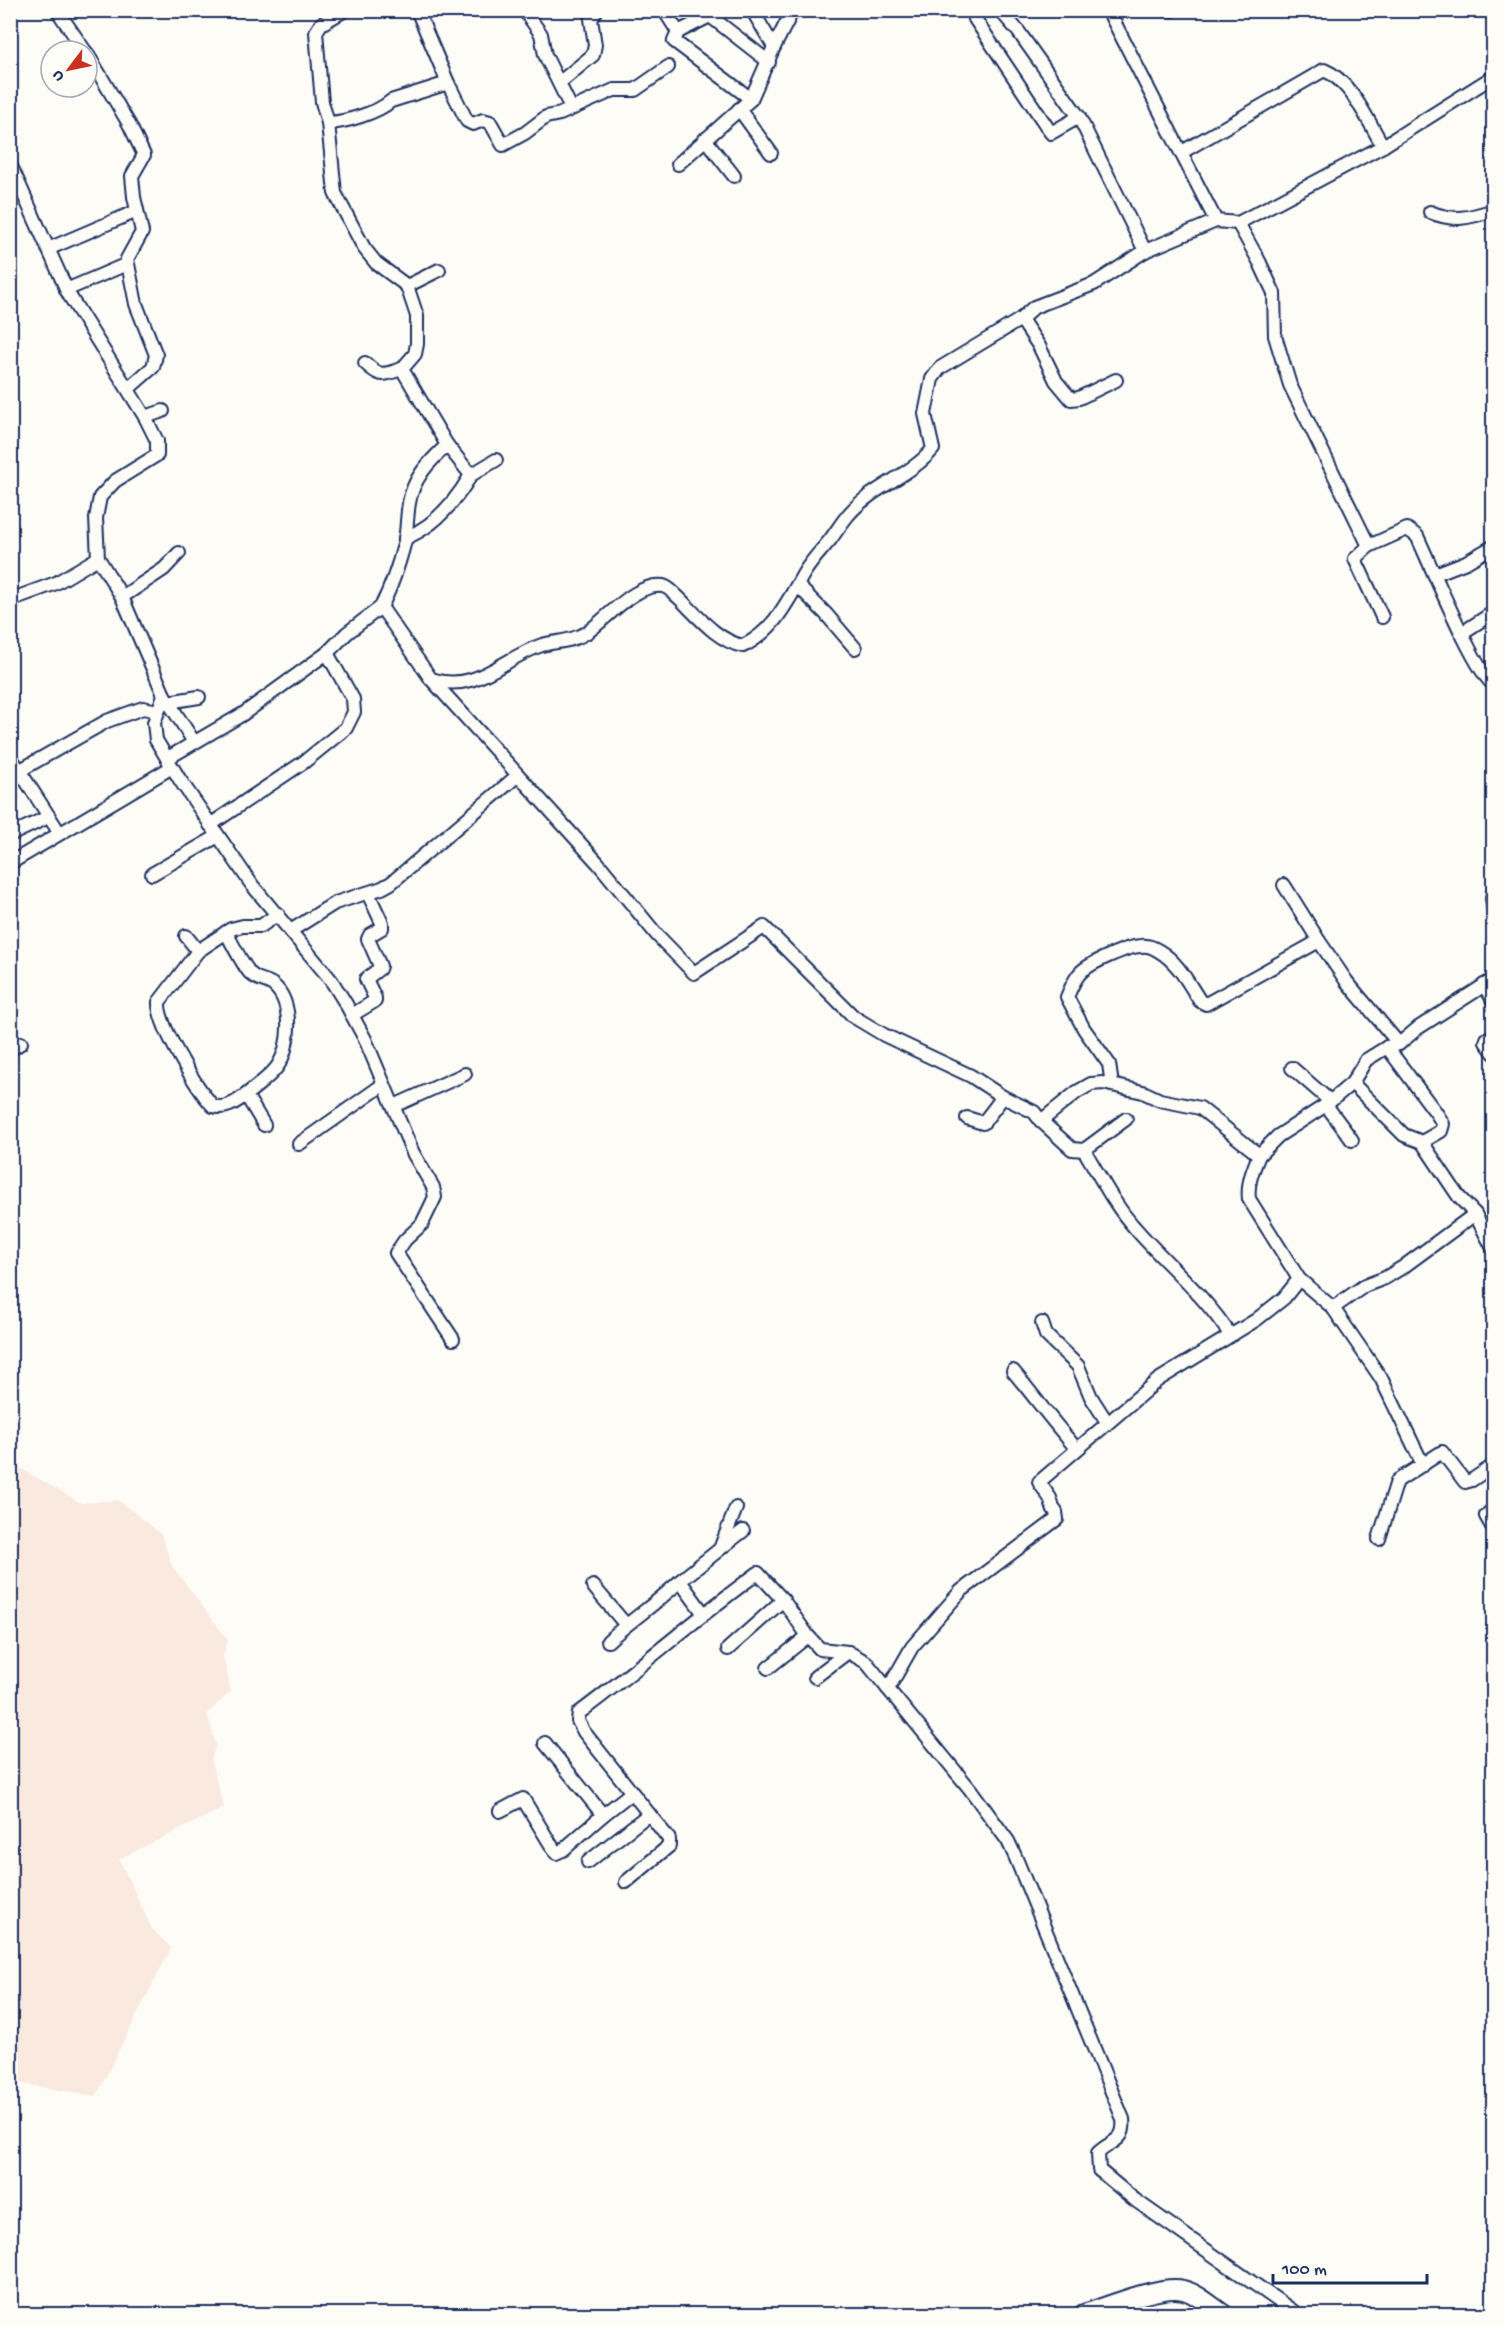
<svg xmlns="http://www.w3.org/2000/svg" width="1504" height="2325" font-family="'Gochi Hand',sans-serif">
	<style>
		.built { fill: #fae9df }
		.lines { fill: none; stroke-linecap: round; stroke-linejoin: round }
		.street-casing { stroke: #1b2f5e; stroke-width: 16 }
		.secondary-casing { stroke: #1b2f5e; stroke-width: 22 }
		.street { stroke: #fdfcf7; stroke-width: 12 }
		.secondary { stroke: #fdfcf7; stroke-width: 18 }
	</style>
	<rect width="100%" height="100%" fill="#fdfcf7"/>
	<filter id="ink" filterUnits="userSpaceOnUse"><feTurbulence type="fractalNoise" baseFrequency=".0167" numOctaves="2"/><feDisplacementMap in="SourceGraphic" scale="12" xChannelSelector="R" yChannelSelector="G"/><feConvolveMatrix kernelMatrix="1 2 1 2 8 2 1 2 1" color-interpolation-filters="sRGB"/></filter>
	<g filter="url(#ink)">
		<polygon class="built" points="11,1463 81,1503 118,1500 161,1534 172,1566 228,1640 223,1656 231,1691 207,1714 216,1745 211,1760 224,1808 119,1859 152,1929 171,1948 96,2096 23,2084 11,2078"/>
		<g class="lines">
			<defs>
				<g id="street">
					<polyline points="57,10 85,51"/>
					<path d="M345,10l-24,14 -5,8 6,70 6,21 7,70 29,55 12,15 31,23 10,30v28l-2,10 -13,15 45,76c-18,17 -34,33 -38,58 -2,12 -2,25 -4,38 -6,23 -13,45 -24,66l50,72 167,184 59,72 37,38 70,-46 90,90 30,18 87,41 32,21 31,15 7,9 36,-29 14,-8 12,-1 40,9 17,8 40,8 59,47 19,-19 48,-31 26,-22 14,-23 21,-13 12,-3 19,-16 76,-49"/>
					<polyline points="417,10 448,83 467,121 473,124 483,120 490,122 503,145 525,133 546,117 560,114 614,90 635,90 668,67"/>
					<polyline points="524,10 541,34 545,55 571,108"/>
					<polyline points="664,10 678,32 710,16 707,10"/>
					<polyline points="1000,10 1018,31 1079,117 1145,251"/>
					<polyline points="1108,10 1216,221 1238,223 1383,146 1494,76"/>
					<polyline points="1170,10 1172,10"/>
					<polyline points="710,16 769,62"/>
					<polyline points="975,19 1051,133 1079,117"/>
					<polyline points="678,32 674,41 751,99"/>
					<polyline points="774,47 793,10"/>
					<polyline points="87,53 129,124 144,155 132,176 134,197 142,232 127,259 136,304 156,355 153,367 128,389"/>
					<polyline points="559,83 593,55 595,45 591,19 597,10"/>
					<polyline points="739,109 771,153"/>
					<path d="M328,123c18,-1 49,-10 63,-22l57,-18"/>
					<polyline points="705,139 734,176"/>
					<path d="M1182,152l142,-82c27,11 44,51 59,76"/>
					<polyline points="10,164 69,295 145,417 157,441 157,455 115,481 100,497 96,518 98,558 122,597 164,695 154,723 156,740 180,780 252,885 331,980 346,1004 365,1039 413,1153 433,1187 435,1197 422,1224 405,1240 396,1253 453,1339"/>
					<polyline points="678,164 751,99 774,47 752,10"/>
					<path d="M1430,212c24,10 39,6 64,-2"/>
					<path d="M1238,223l21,38 15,32 1,43 15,49 79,161 38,-17 10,7c12,25 59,139 77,149"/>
					<polyline points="48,249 137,211"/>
					<polyline points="407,286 439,270"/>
					<polyline points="66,290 127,264"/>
					<polyline points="1021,319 1039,346 1056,381 1071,399 1079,398 1116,380"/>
					<path d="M365,363c16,15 17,12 37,6"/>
					<polyline points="145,417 163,411"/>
					<polyline points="447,445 471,475 496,460"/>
					<path d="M405,538c29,-11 50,-36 66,-63"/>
					<polyline points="1369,546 1355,559 1382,617"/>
					<polyline points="1435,574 1466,562 1494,546"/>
					<polyline points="798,586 826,614 855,648"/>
					<polyline points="122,597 164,569 179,553"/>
					<polyline points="10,600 56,583 98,558"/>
					<polyline points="1462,633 1494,612"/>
					<path d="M431,679c46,15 71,-21 111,-34 15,-4 29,-3 44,-12 21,-14 50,-51 77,-47 6,1 11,8 15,11 19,18 39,44 65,49 32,-16 44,-44 61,-73 7,-12 17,-22 26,-33 6,-8 12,-18 19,-26 23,-27 63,-39 84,-65l-8,-35 7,-35 8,-11 81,-49 13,-12 60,-23 51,-33 71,-30"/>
					<polyline points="164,695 194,742"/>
					<polyline points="168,702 199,697"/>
					<polyline points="10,756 59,832"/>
					<polyline points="168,758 243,714 327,653 347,633 381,607"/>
					<polyline points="10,776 107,721 143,708 158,711"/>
					<polyline points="210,825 304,762 346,728 354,712 353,699 327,653"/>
					<polyline points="10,835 46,818"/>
					<polyline points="12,862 172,767"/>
					<polyline points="152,874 218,836"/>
					<polyline points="1284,885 1319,941"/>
					<polyline points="1494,890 1492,898 1494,912"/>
					<polyline points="292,930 335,903 382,888 391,883 517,776"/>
					<path d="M226,932c7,13 14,28 23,40 7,9 16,7 24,13 21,17 18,63 4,82 -8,11 -21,19 -31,28"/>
					<polyline points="186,936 198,951 231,929 243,926 261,926 278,914"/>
					<path d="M198,951l-39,51c-2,22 39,88 54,104 13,4 23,-4 33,-11l18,30"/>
					<polyline points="1484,985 1494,1002"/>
					<polyline points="352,1015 375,1001 375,998 366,979 379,969 380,966 368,939 370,935 382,928 382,923 368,893"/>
					<polyline points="1494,1035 1487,1039 1486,1042 1494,1053"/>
					<polyline points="10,1050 21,1043"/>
					<polyline points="1292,1068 1330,1101"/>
					<polyline points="1352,1083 1404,1135 1422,1142 1441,1131 1443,1124 1437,1114 1387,1047"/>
					<path d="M1112,1085l-3,-21 -25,-35 -17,-32c4,-9 7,-18 14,-25 9,-9 47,-26 60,-26 6,-1 12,1 18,5 19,11 29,32 41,50l6,3 113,-63 28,41 52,62"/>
					<polyline points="1326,1105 1352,1140"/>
					<polyline points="394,1106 465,1074"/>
					<polyline points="967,1118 983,1123 1003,1097"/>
					<polyline points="1041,1121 1072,1149 1084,1150 1126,1119"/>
					<polyline points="1422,1142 1459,1197 1475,1214 1494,1250"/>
					<polyline points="299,1144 384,1084"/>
					<path d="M1084,1150c16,26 30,55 51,78 31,36 70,67 95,107"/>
					<path d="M1259,1155c-6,15 -12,28 -10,44l50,80 34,29 31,-22 21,-8 18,-11 72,-53"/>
					<polyline points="1333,1308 1381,1378 1423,1465"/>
					<polyline points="1042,1323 1046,1335 1078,1366 1091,1397 1107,1422"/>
					<path d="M1013,1371c22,26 41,53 64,78"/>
					<polyline points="1494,1508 1486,1516 1494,1530"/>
					<polyline points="1379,1539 1397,1481 1442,1452 1465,1482 1472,1480 1494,1465"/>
					<polyline points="721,1548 743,1531"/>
					<polyline points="680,1581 720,1549 736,1508"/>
					<polyline points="593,1586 626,1625"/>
					<path d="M608,1641c23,-21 49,-38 72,-60l24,33"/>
					<polyline points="728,1649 783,1600"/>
					<polyline points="768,1668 808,1636"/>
					<polyline points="815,1677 848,1652"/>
					<polyline points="545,1743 603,1815 631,1793"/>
					<polyline points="500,1811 523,1799 556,1853 563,1850 603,1815"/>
					<polyline points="588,1862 649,1814"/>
					<path d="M626,1882l43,-36v-7l-85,-107 -6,-11 1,-8c61,-45 118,-96 179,-140l25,27 25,36 12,13 28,3 18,10 22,27"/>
					<path d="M1297,2314l-162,-114 -36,-30 -1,-17c13,-13 28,-11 25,-34l-108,-263 -7,-15 -38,-52 -82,-100 24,-42 49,-56 96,-72 -1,-7 -3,-4 -3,-10 -11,-16 119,-102 98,-60 28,-22 15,-19"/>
				</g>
				<path id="secondary" d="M1084,2314c22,-7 78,-30 99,-24 14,3 28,16 40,24"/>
			</defs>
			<use href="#street" class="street-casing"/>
			<use href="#secondary" class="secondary-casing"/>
			<use href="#street" class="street"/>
			<use href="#secondary" class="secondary"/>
		</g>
	</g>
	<rect width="1504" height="2325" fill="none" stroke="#fdfcf7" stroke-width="36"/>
	<rect x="18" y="18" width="1468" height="2289" fill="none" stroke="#1b2f5e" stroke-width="2" filter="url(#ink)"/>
	<g transform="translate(69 69) rotate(238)"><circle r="28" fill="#fdfcf7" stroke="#a3aaba" stroke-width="1.5"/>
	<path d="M0-4.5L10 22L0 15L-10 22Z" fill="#c8321e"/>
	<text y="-9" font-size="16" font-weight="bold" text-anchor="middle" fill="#1b2f5e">U</text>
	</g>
	<path d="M1273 2274v9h154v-9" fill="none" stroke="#1b2f5e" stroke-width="3"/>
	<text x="1282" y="2274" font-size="18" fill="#1b2f5e" stroke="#fdfcf7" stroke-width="4.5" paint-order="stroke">100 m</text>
</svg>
